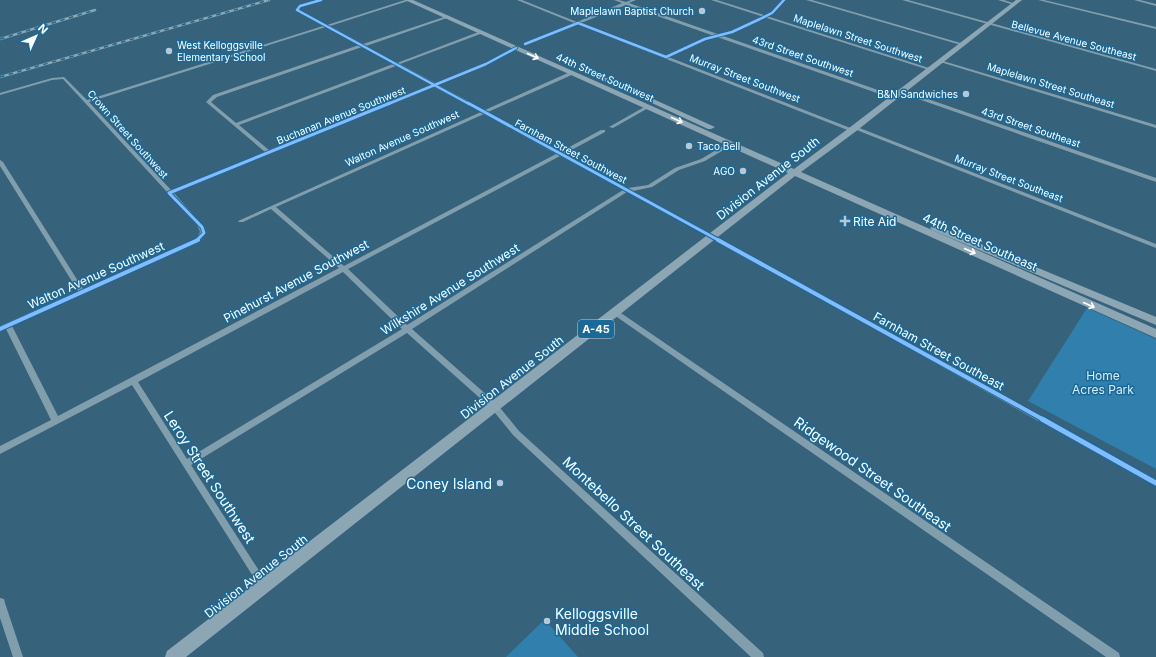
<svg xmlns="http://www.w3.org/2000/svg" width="1156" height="657" font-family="Inter,sans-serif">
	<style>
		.green { fill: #307fac }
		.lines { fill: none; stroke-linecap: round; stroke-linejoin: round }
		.street { fill: #819ead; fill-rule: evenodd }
		.primary { fill: #8ca6b4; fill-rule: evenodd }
		.rail-casing { stroke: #8da6b4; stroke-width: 2.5 }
		.rail { stroke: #1b6997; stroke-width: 1.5; stroke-dasharray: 4.5; stroke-linecap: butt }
		.cycleway-far3-casing { stroke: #1b6997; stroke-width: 4 }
		.cycleway-far2-casing { stroke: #1b6997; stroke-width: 5 }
		.cycleway-far1-casing { stroke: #1b6997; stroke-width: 6 }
		.cycleway-casing { stroke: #1b6997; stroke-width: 8 }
		.cycleway-far3 { stroke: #80bcff; stroke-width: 2.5 }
		.cycleway-far2 { stroke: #80bcff; stroke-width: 3 }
		.cycleway-far1 { stroke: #80bcff; stroke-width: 4 }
		.cycleway { stroke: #80bcff; stroke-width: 5 }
		.oneway { stroke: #fff }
		.poi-dot { fill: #b9c8d1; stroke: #1b6997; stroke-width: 1.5 }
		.labels { text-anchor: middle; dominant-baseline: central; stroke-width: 3; stroke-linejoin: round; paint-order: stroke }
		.far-poi-label { font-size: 10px; fill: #fff; stroke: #1b6997; text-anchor: end }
		.far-street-label { font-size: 10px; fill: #fff; stroke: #1b6997 }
		.shield { fill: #1b6997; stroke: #bbd2e0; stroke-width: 1 }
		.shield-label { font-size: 11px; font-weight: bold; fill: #fff }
		.street-label { font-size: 12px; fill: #fff; stroke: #1b6997 }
		.poi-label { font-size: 12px; fill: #fff; stroke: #1b6997; text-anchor: start }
		.park-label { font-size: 12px; fill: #d6eefb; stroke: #1b6997 }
		.near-street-label { font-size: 14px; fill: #fff; stroke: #1b6997 }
		.near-poi-label { font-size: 14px; fill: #fff; stroke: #1b6997; text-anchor: end }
	</style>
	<rect width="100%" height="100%" fill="#37627b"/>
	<g class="green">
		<polygon points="1087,308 1156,339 1156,469 1028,401"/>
		<polygon points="544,619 578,657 506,657 544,620"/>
	</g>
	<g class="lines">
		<g class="street">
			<path d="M317,0h6l-22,7 -2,3 28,15 78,-25h6l-81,26 33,18 84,-28v2l-81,28 31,17 84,-32h2v2l-83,31 35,19 50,-20 30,-16h2v2l-30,16 -49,20 47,25 85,-38h4v2l-86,38 72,40 41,-22h4v2l-41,22 64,34 20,-3 27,-17 26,-9 27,-16h4v2l-27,16 -26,9 -27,17 -19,4 523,288v8l-399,-224 -130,-71 -215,137 85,75 22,27 244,222 1,4h-13l-238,-222 -22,-27 -84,-75 -216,132 76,118 2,3 -2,3 -3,2 -3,-2 -129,-204 -132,69v-8l51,-26 -45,-91 -6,3v-6l78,-35 -78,-125v-6l3,2 80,127 114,-51 3,-6 -1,-3 -3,-6 -27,-28 -2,-1v-2l-104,-113 -11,1 -52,15v-2l52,-15 12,-1 23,23 236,-74 -28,-16 4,-5zM326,27l33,18 -146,50 -7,7 59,50 -94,38 -82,-88zM362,47l31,17 -157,59 -25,-21 6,-5zM396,66l35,19 -162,65 -30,-25zM434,87l47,25 -243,109 1,1h4l28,-13 68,59 -281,148 -46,-90 189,-86 5,-8 -2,-5 -30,-34zM484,114l72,40 -212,112 -68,-59zM560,156l63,34 -216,135 -59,-56zM343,272l59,57 -215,130 -49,-77z"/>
			<polygon points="517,0 522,0 577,22 622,3 614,0 619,0 626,2 631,0 636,0 629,3 895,96 895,98 891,98 626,5 581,23 853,129 853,127 857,127 1156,244 1156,248 854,129 854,131 850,131 577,24 526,45 524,45 524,43 574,23"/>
			<polygon points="711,0 717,0 932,69 929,70"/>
			<polygon points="806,0 812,0 964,44 961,45"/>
			<polygon points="902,0 908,0 1156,69 1156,71"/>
			<polygon points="998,0 1004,0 1016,4 1014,5"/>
			<polygon points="1038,0 1044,0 1156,27 1156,29"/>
			<polygon points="1134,0 1140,0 1156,4 1156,6"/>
			<polygon points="940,60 1156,125 1156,128 940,62"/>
			<polygon points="898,90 902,90 1156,178 1156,182 898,92"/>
			<polygon points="646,106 650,107 613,128 609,127"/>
			<polygon points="614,311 618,311 1119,653 1120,657 1106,657 614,315 613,313"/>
			<polygon points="0,598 4,599 5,603 23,657 13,657 0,618"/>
		</g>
		<g class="primary">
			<polygon points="405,0 413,0 794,169 849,128 1016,0 1022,0 855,132 801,172 1156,329 1156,338 795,176 186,657 165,657 167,651 788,173"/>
			<polygon points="585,70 589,70 715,127 711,129 708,129 585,72"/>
			<polygon points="935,225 1156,317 1156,325 932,230 930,228"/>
		</g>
		<defs>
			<g id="rail">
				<polyline points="0,39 95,10"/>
				<polyline points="0,77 269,0"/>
			</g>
		</defs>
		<use href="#rail" class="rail-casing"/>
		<use href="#rail" class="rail"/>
		<defs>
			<g id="cycleway-far3">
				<polyline points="321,0 300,6 297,10 469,104"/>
				<polyline points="525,44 578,23 666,57 705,39 732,32 760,19 772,13 784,0"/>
				<polyline points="388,104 486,64 516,48"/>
			</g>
			<g id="cycleway-far2">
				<polyline points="468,103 720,241"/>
				<polyline points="196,241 204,233 202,227 169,193 390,103"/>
			</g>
			<g id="cycleway-far1">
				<polyline points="718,240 1044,420"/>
				<polyline points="0,329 198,240"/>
			</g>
			<polyline id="cycleway" points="1042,419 1156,483"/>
		</defs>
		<use href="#cycleway-far3" class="cycleway-far3-casing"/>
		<use href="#cycleway-far2" class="cycleway-far2-casing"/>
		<use href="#cycleway-far1" class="cycleway-far1-casing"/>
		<use href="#cycleway" class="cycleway-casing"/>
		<use href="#cycleway-far3" class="cycleway-far3"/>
		<use href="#cycleway-far2" class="cycleway-far2"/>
		<use href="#cycleway-far1" class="cycleway-far1"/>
		<use href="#cycleway" class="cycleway"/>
	</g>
	<defs><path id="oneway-shaft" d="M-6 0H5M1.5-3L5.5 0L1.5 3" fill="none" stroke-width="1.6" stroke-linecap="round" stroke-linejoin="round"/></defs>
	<g class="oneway">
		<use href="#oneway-shaft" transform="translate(533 56) rotate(24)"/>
		<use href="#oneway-shaft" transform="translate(677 120) rotate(24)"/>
		<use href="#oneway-shaft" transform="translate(970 251) rotate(24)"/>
		<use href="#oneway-shaft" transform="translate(1089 305) rotate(24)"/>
	</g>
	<g class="poi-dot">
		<circle cx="702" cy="11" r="4"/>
		<circle cx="169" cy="51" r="4"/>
		<circle cx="966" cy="94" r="4"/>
		<circle cx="689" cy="146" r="4"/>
		<circle cx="743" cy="171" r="4"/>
		<path d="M843 215h4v4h4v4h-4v4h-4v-4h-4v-4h4z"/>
		<circle cx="500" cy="483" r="4"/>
		<circle cx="547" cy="621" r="4"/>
	</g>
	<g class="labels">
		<g class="far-poi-label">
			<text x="694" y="11">Maplelawn Baptist Church</text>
			<text x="177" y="45" text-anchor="start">West Kelloggsville<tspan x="177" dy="12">Elementary School</tspan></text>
			<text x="958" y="94">B&amp;N Sandwiches</text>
			<text x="697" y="146" text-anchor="start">Taco Bell</text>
			<text x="735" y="171">AGO</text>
		</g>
		<g class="far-street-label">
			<text transform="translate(858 38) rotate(18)">Maplelawn Street Southwest</text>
			<text transform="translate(1074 40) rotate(15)">Bellevue Avenue Southeast</text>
			<text transform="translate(803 56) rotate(19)">43rd Street Southwest</text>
			<text transform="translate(605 77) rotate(24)">44th Street Southwest</text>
			<text transform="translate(745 78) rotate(21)">Murray Street Southwest</text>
			<text transform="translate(1051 85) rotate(17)">Maplelawn Street Southeast</text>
			<text transform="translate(341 115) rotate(-22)">Buchanan Avenue Southwest</text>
			<text transform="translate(1031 127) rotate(19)">43rd Street Southeast</text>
			<text transform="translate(128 134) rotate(48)">Crown Street Southwest</text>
			<text transform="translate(402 138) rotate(-24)">Walton Avenue Southwest</text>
			<text transform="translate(571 151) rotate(28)">Farnham Street Southwest</text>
			<text transform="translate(1009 178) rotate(21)">Murray Street Southeast</text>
		</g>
		<rect class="shield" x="578" y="320" width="36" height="18" rx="3"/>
		<g class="shield-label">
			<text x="596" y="329">A-45</text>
		</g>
		<g class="street-label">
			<text transform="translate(768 178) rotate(-38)">Division Avenue South</text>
			<text transform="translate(980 242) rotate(24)">44th Street Southeast</text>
			<text transform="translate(96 275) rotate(-24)">Walton Avenue Southwest</text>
			<text transform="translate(296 281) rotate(-28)">Pinehurst Avenue Southwest</text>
			<text transform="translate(450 289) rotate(-32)">Wilkshire Avenue Southwest</text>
			<text transform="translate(939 351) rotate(29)">Farnham Street Southeast</text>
			<text transform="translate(512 377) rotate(-38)">Division Avenue South</text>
			<text transform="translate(256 576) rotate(-38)">Division Avenue South</text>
		</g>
		<g class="poi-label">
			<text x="853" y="221">Rite Aid</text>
		</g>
		<g class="park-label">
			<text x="1103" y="375">Home<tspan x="1103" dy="14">Acres Park</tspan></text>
		</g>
		<g class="near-street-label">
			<text transform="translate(873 474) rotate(35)">Ridgewood Street Southeast</text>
			<text transform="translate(210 477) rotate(57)">Leroy Street Southwest</text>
			<text transform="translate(634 523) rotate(43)">Montebello Street Southeast</text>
		</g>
		<g class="near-poi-label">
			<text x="492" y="483">Coney Island</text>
			<text x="555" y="613" text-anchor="start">Kelloggsville<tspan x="555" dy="16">Middle School</tspan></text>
		</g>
	</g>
	<g transform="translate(36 36) rotate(45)" stroke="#1b6997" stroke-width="3" paint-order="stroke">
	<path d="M0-3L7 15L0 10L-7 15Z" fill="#ffffff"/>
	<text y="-6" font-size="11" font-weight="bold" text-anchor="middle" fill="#ffffff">N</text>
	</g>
</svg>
